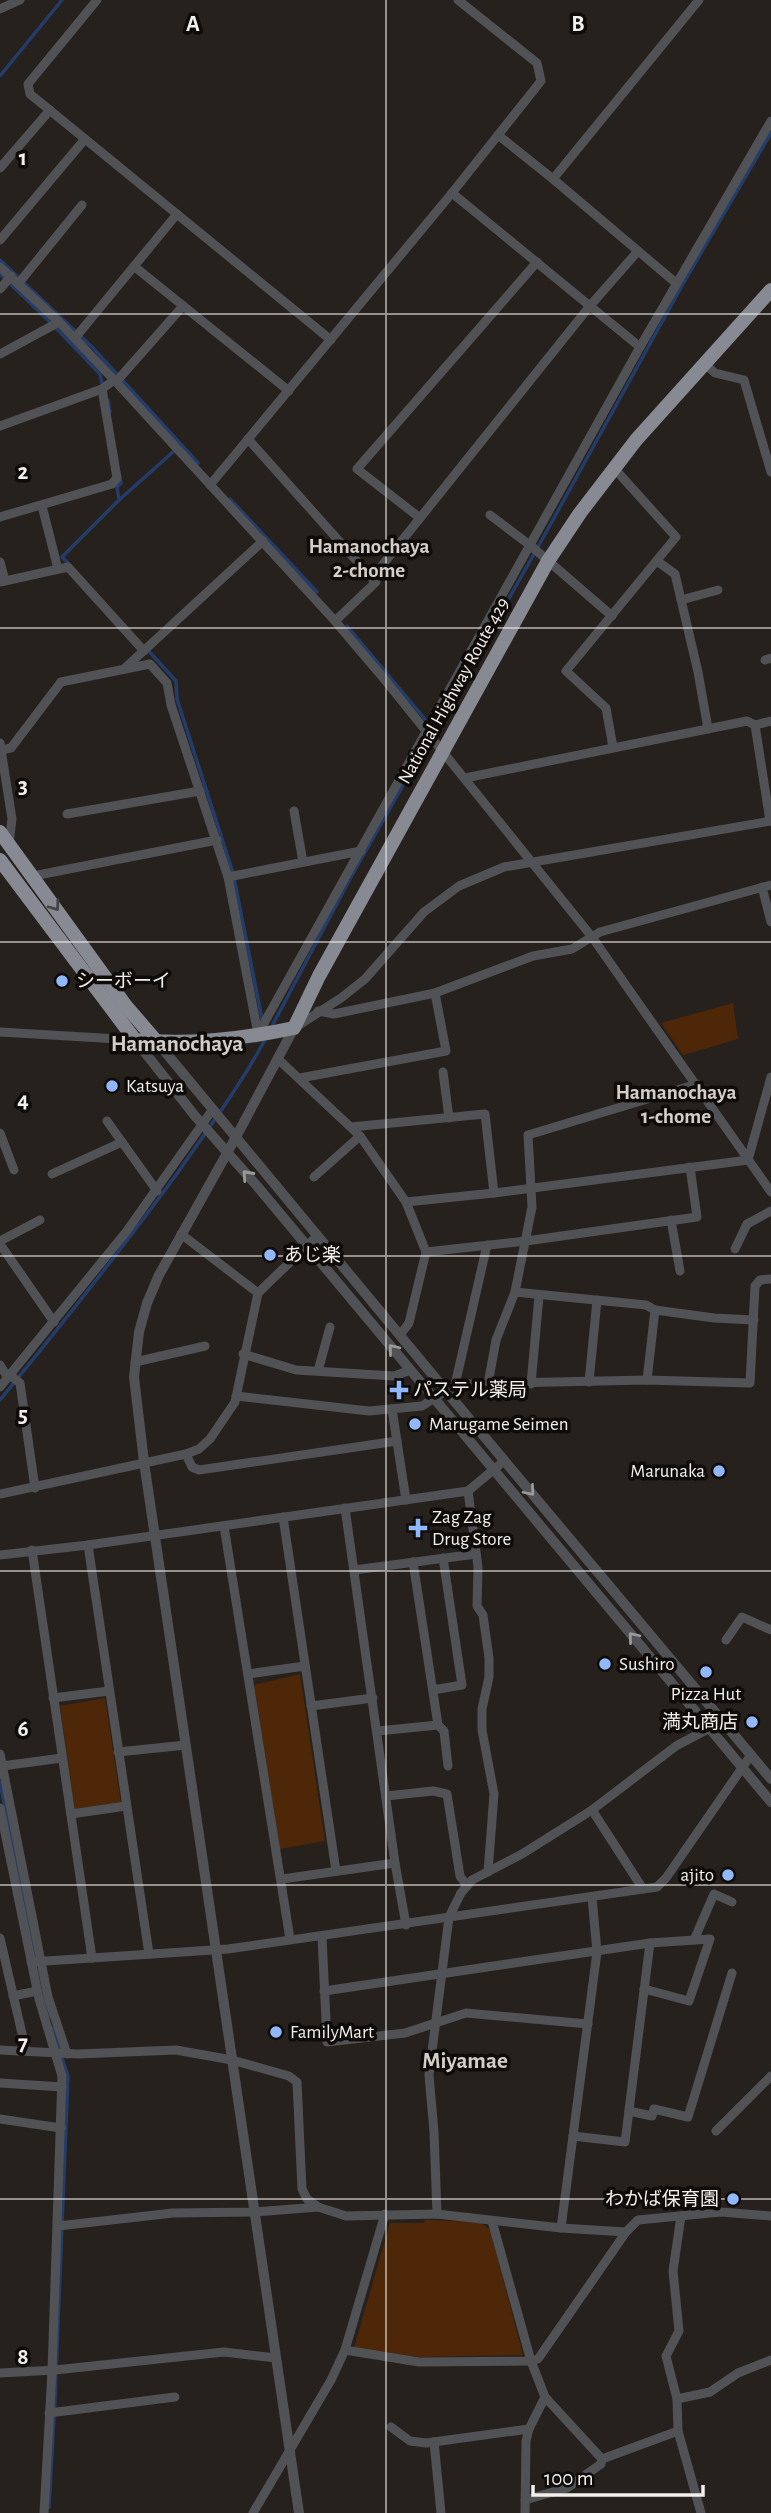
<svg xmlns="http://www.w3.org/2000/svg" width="771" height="2513" font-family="'Alegreya Sans','Noto Sans JP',sans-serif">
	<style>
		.green { fill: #4d2707 }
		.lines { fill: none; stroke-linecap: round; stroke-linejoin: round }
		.stream { stroke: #233c6a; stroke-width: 3.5 }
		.minor { stroke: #505255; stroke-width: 9 }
		.tertiary { stroke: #505255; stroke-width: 10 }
		.trunk { stroke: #878a92; stroke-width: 14 }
		.oneway { stroke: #444447 }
		.oneway2 { stroke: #999 }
		.grid { fill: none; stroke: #f3efec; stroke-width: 2; stroke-opacity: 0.55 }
		.poi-dot { fill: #91b8fd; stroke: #0e0b09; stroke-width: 2.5 }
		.labels { text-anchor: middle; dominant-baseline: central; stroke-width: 7; stroke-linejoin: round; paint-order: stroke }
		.street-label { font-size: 19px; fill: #f3efec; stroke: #0e0b09 }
		.poi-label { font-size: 19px; fill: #f3efec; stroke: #0e0b09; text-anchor: start }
		.neighbourhood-label { font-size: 21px; font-weight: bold; fill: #d4ccc6; stroke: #0e0b09 }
		.quarter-label { font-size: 23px; font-weight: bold; fill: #d4ccc6; stroke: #0e0b09 }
		.grid-label { font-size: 23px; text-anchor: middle; font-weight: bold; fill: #f3efec; stroke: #0e0b09; stroke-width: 7; stroke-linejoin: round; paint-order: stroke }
	</style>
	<rect width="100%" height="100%" fill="#27211d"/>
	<g class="green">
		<polygon points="733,1003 738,1039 683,1055 661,1023"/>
		<polygon points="300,1674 325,1841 280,1849 254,1685"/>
		<polygon points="105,1698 121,1803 75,1810 60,1706"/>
		<polygon points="425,2220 480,2222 490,2230 523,2355 419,2357 354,2348 390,2223 424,2223"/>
	</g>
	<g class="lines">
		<g class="stream">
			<polyline points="0,76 62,0"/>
			<polyline points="0,260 93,348 198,463"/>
			<polyline points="0,274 51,323"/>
			<polyline points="55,327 100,374 102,383"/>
			<polyline points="108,400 110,412"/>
			<polyline points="230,499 317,592"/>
			<polyline points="119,500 173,452"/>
			<polyline points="70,565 62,557 119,500 117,487 121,483 120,479"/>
			<polyline points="347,626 425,719"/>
			<polyline points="146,648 176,681 177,699 233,873 262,1019"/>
			<polyline points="271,1028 351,877 538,547 684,282 771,133"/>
			<path d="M0,1400c62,-76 124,-153 181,-232 30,-43 60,-84 85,-130"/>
			<polyline points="0,1783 36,1959"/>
			<polyline points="44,1998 49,2017"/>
			<polyline points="49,2507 55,2399 68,2076 52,2028"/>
		</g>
		<g class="minor">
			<polyline points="97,0 28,84 30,94 331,340"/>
			<polyline points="0,9 20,0"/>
			<polyline points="498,135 553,179 699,0"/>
			<polyline points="0,168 50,110"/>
			<polyline points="553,179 676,283"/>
			<polyline points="452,193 640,347"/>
			<polyline points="0,240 85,139"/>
			<polyline points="0,267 59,322 116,382 335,621 385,680 592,937 771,1192"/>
			<polyline points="135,267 289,391"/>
			<polyline points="18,284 82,205"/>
			<polyline points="0,289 11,276"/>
			<polyline points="75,338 177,214"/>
			<polyline points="0,354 59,322"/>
			<polyline points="705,364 715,373 744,380 771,472"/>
			<polyline points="116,382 183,306"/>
			<polyline points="0,426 102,389 114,380"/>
			<polyline points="248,439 372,578"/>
			<polyline points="210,485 452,193 541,81 537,63 458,0"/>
			<polyline points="42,506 58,569"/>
			<polyline points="490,515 531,546 612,616"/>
			<polyline points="0,517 112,484 117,478 102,389"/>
			<polyline points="420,518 357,469 537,262"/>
			<polyline points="657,561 675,574 698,672 708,729"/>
			<polyline points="0,562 5,581"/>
			<polyline points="0,582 68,567 144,651"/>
			<polyline points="681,600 718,590"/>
			<polyline points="335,621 376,582 372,578 589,307 638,251"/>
			<polyline points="765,660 771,658"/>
			<polyline points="125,668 263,541"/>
			<polyline points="755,725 770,821"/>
			<polyline points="0,743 12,819 9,844"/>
			<polyline points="613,747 606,708 566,671 676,537 614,468"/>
			<polyline points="0,750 11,748 61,682 150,664 167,683 171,705 228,877 258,1034"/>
			<polyline points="465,778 747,721 755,725 771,721"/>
			<polyline points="294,811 303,862"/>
			<polyline points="67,814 200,791"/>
			<polyline points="33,876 217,840"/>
			<polyline points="228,877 361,851"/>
			<polyline points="762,887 771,922"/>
			<polyline points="318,1011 334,1014 435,993 533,956 572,949 600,932 771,885"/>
			<polyline points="296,1027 341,998 365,979 424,912 459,886 504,867 771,821"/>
			<polyline points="0,1032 135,1040"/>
			<polyline points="258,1034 640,347 771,121"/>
			<polyline points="278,1059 360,1136 406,1202 426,1252 409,1323 400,1335"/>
			<polyline points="443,1072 449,1118"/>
			<polyline points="300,1078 446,1051 435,993"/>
			<polyline points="107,1121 157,1191"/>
			<polyline points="351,1127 485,1114 494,1193"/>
			<polyline points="0,1133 14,1170"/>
			<polyline points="52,1174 122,1142"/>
			<polyline points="314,1177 360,1136"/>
			<polyline points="406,1202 494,1193 748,1160 771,1077"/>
			<polyline points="671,1220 680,1271"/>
			<polyline points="181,1234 258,1293"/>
			<polyline points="0,1241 40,1220"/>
			<polyline points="0,1244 54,1322"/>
			<polyline points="735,1249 747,1224 771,1211"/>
			<polyline points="426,1252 526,1241 697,1217 690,1167"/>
			<polyline points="515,1292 646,1305 655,1310 647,1380"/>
			<polyline points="655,1310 714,1318 754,1320"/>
			<polyline points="243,1354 296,1370 394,1376 411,1370"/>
			<polyline points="135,1362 205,1346"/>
			<polyline points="0,1365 8,1378"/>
			<polyline points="318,1371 330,1327"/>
			<polyline points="10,1375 20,1383 35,1488"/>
			<polyline points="589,1382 597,1300"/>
			<polyline points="488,1384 496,1340 515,1292 532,1207 528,1135 697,1084"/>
			<polyline points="531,1384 539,1296"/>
			<polyline points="455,1385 487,1245"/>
			<polyline points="0,1387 126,1232 213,1109"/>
			<polyline points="236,1396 369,1411 422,1406 455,1385 464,1384 647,1380 750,1383 755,1286 760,1280 771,1279"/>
			<polyline points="392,1409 406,1500"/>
			<polyline points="186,1454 192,1467 199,1470 397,1441"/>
			<polyline points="468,1491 478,1567 477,1606 483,1615 489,1658 489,1677 482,1709 482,1730 494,1794 488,1872"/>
			<polyline points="0,1494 186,1454 199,1449 210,1439 235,1402 258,1293 317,1236"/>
			<polyline points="345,1508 395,1863 406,1925"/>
			<polyline points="283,1517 336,1871"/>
			<polyline points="224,1526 290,1939"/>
			<polyline points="88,1545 149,1954"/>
			<polyline points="32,1550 92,1958"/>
			<polyline points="0,1555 88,1545 468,1491 504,1461"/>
			<polyline points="354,1570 476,1554"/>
			<polyline points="726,1640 742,1617 771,1630"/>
			<polyline points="248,1674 305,1666"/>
			<polyline points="433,1690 462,1685 443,1558"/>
			<polyline points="53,1698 109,1691"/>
			<polyline points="311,1706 373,1698"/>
			<polyline points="438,1725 444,1731 448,1766"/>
			<polyline points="378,1731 438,1725 413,1562"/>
			<polyline points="118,1752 186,1745"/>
			<polyline points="0,1754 48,1997 67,2054"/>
			<polyline points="2,1766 62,1758"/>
			<polyline points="386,1796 433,1791 447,1794 460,1876 467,1886"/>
			<polyline points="0,1808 39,1999 62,2076 52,2371 44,2513"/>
			<polyline points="592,1810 643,1889"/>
			<polyline points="71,1814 126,1806"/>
			<polyline points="282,1879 395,1863"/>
			<polyline points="322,1936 327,2042 405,2033 466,2013 588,2024"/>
			<polyline points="0,1938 26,2051"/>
			<polyline points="694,1940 714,1894 732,1902"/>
			<polyline points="31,1962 228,1949 657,1887 666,1878 751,1755"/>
			<polyline points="324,1991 650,1943 710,1939 689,2001 644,1989"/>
			<polyline points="13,1996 37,1991"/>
			<polyline points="0,2050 78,2054 176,2050 232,2060 289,2076 297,2082 302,2189 307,2199 318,2207 346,2216 437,2214 561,2228 626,2232"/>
			<polyline points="0,2083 62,2087"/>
			<polyline points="629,2111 652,2116 654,2109 688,2117 732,1973"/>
			<polyline points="0,2119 61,2128"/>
			<polyline points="716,2131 771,2076"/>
			<polyline points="573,2136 625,2142 650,1943"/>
			<polyline points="437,2214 434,2132 429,2075 449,1917 461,1893 472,1880 522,1854 592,1810 676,1746 723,1721"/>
			<polyline points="681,2216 673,2271 679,2331 666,2356 677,2399 678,2431 701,2513"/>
			<polyline points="492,2221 531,2361 545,2397 602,2459 678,2431"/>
			<polyline points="58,2226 173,2213 255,2212 318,2207"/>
			<polyline points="561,2228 597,1952 592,1897"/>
			<polyline points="345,2350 419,2362 531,2361 538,2359 626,2232 638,2220 721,2212 771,2216"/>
			<polyline points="0,2373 55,2370 224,2352 276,2358"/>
			<polyline points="677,2399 710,2392 738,2373 771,2360"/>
			<polyline points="49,2413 175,2397"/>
			<polyline points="391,2427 410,2441 426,2443 529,2429"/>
			<polyline points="434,2442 441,2513"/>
			<polyline points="525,2500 567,2488 601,2464 602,2459"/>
			<polyline points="253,2513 331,2380 345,2350 385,2214"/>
			<polyline points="525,2513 526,2441 529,2429 545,2397"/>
		</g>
		<g class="tertiary">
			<polyline points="294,1028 236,1137 159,1275 147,1303 139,1332 134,1377 144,1462 299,2513"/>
			<polyline points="135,1040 195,1116 257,1186 771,1802"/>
			<polyline points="157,1042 446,1391 771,1779"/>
		</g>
		<g class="trunk">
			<polyline points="0,832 126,1006 157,1042"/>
			<path d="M0,860l135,180c52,5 107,-1 159,-12l25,-52 229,-415 32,-48 56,-73 135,-150"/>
		</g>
	</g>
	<defs><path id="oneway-chevron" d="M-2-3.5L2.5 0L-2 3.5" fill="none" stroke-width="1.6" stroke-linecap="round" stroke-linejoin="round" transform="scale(1.75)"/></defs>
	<use class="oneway" href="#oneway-chevron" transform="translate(55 906) rotate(54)"/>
	<g class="oneway2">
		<use href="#oneway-chevron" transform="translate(247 1175) rotate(-132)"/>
		<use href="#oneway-chevron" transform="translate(393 1349) rotate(-130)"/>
		<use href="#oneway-chevron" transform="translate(530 1491) rotate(50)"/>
		<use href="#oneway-chevron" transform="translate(633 1637) rotate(-130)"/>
	</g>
	<path class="grid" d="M386,0v2513M0,314h771M0,628h771M0,942h771M0,1256h771M0,1571h771M0,1885h771M0,2199h771"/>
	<g class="poi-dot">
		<circle cx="62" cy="981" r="7"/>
		<circle cx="112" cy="1086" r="7"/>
		<circle cx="270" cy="1255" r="7"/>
		<path d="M395.5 1379.5h7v7h7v7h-7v7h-7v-7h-7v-7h7z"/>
		<circle cx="415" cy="1424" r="7"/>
		<circle cx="719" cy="1471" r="7"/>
		<path d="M414.5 1517.5h7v7h7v7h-7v7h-7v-7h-7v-7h7z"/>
		<circle cx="605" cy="1664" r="7"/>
		<circle cx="706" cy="1672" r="7"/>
		<circle cx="752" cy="1722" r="7"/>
		<circle cx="728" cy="1875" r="7"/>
		<circle cx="276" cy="2032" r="7"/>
		<circle cx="733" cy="2199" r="7"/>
	</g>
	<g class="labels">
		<g class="street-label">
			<text transform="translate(454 691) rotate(-61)">National Highway Route 429</text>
		</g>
		<g class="poi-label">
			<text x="76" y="981">シーボーイ</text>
			<text x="126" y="1086">Katsuya</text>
			<text x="284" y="1255">あじ楽</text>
			<text x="413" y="1390">パステル薬局</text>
			<text x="429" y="1424">Marugame Seimen</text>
			<text x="705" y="1471" text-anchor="end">Marunaka</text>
			<text x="432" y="1517">Zag Zag<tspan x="432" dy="22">Drug Store</tspan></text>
			<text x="619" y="1664">Sushiro</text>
			<text x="706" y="1694" text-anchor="middle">Pizza Hut</text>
			<text x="738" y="1722" text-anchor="end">満丸商店</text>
			<text x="714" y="1875" text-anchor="end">ajito</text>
			<text x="290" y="2032">FamilyMart</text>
			<text x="719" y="2199" text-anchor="end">わかば保育園</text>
		</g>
		<g class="neighbourhood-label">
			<text x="369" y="546">Hamanochaya<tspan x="369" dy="24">2-chome</tspan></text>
			<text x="676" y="1092">Hamanochaya<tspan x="676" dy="24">1-chome</tspan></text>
		</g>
		<g class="quarter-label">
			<text x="177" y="1044">Hamanochaya</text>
			<text x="465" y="2061">Miyamae</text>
		</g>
	</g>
	<g class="grid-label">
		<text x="193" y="31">A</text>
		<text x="578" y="31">B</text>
		<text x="23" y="165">1</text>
		<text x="23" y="479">2</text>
		<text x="23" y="793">3</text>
		<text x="23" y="1107">4</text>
		<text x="23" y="1422">5</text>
		<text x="23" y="1736">6</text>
		<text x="23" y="2050">7</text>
		<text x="23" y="2364">8</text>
	</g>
	<path d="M533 2485v10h170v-10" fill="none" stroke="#f3efec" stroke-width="3.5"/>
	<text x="544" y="2485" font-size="21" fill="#f3efec" stroke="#0e0b09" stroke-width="5" paint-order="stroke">100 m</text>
</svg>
